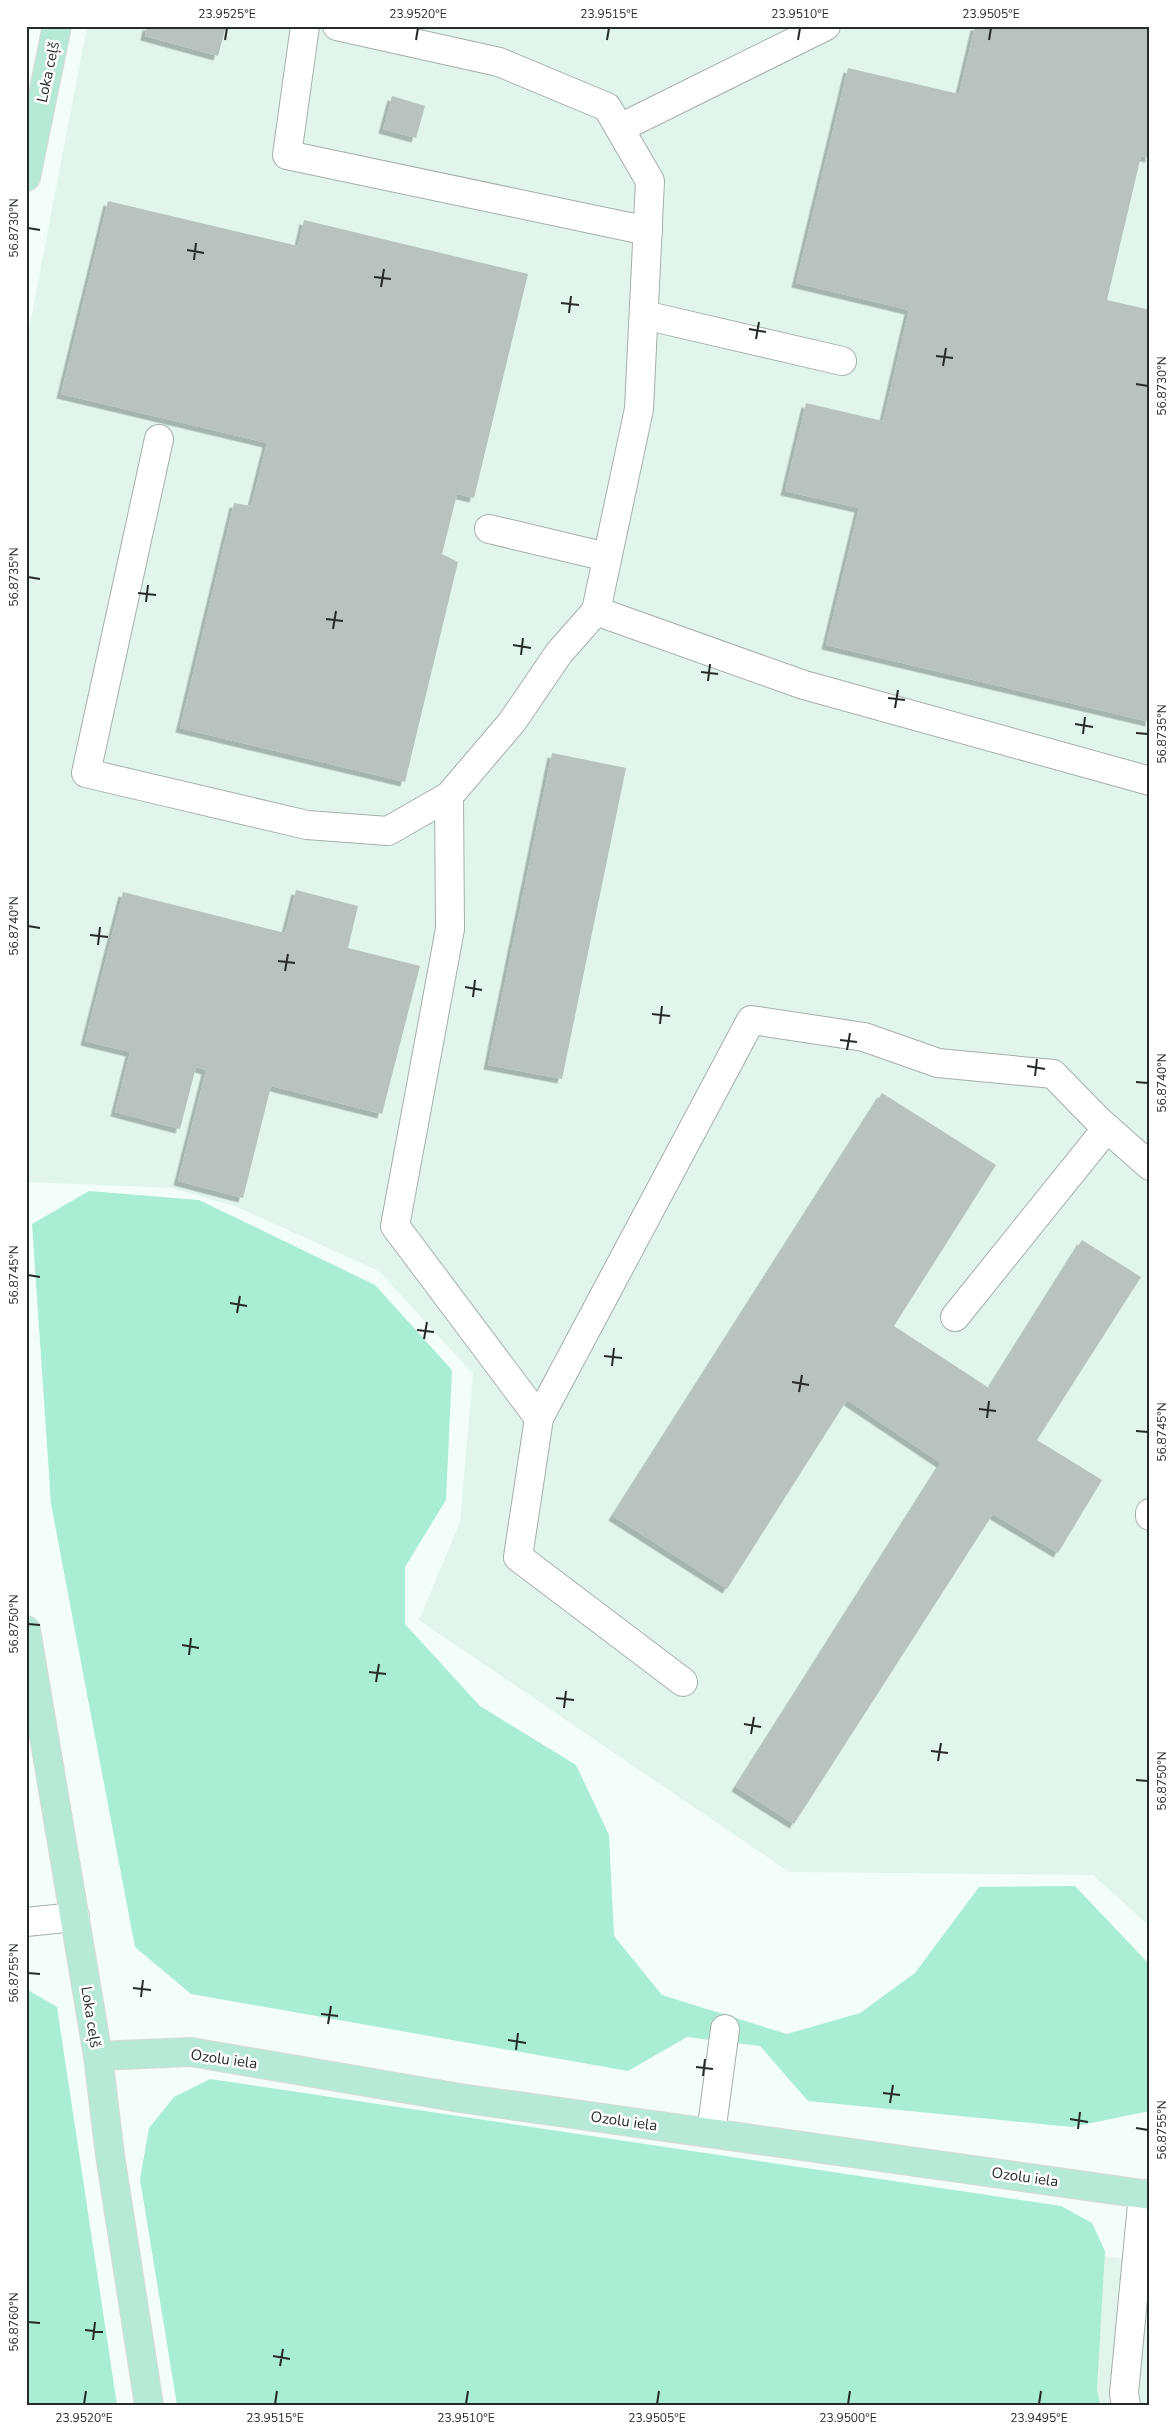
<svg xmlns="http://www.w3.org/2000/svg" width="1176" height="2431" font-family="'Nunito Sans',sans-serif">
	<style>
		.built { fill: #e1f5ed }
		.green { fill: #aaedd5 }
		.building { fill: #b8c2be; filter: url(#shadow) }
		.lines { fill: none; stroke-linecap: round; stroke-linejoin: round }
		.minor-casing { stroke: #a5afab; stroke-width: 30 }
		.major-casing { stroke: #d8d9d8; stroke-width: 30 }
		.minor { stroke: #fff; stroke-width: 28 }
		.major { stroke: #b7e9d7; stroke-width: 28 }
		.ticks { fill: none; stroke: #262a28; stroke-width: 2 }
		.labels { text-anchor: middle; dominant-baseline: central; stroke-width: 5; stroke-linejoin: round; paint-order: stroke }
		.street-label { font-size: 15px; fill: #262a28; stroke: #fff }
		.neatline { fill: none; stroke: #262a28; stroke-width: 2 }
		.ticks-label { font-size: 12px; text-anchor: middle; fill: #262a28 }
	</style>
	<defs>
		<filter id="shadow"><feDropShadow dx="-4.5" dy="4.5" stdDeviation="0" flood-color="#0004"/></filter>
	</defs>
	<rect width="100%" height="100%" fill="#f3fefa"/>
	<g class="built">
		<polygon points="87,26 1150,26 1150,1927 1093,1875 789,1872 419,1620 460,1522 473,1374 379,1271 237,1207 172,1188 26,1182 26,345"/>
		<polygon points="1046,2248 1150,2262 1150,2405 1088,2405"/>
	</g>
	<g class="green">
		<polygon points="89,1191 199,1200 375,1285 452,1370 446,1500 405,1567 405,1624 480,1706 576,1765 609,1835 614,1936 662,1995 787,2034 860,2013 915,1973 979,1887 1075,1886 1150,1965 1150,2111 1072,2127 808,2101 760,2046 687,2037 628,2071 191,1994 135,1947 51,1504 32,1224"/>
		<polygon points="26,1989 57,2007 117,2405 26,2405"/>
		<polygon points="210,2079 1061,2206 1092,2223 1105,2251 1097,2389 1100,2405 177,2405 140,2179 149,2128 174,2097"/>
	</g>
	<g class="building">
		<polygon points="147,26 226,26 218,56 145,36"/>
		<polygon points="975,26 1150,26 1150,158 1141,156 1107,300 1150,310 1150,722 826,645 859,508 785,491 806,403 883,421 909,310 796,283 848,68 959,94"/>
		<polygon points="392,96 425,106 416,138 383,129"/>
		<polygon points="108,201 298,246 304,220 528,274 474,498 457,494 442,554 458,562 405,782 180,728 234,503 251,506 267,443 61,394"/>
		<polygon points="552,753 626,768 562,1079 488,1065"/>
		<polygon points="296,890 358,906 348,948 420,966 382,1114 271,1086 243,1198 178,1181 206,1070 196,1067 180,1129 115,1112 130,1052 85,1041 123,892 285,933"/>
		<polygon points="882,1093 996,1165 894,1326 989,1388 1082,1240 1141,1277 1037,1440 1102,1480 1058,1553 993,1514 794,1824 736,1787 941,1463 847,1400 727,1589 613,1516"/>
	</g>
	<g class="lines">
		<defs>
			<g id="minor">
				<polyline points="305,26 287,155 648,231"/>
				<polyline points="337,26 499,62 607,107 650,181 639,409 596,611"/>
				<polyline points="620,128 826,26"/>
				<polyline points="644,315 842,361"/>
				<polyline points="159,439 86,773 307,825 388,831 449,796 512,722 559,653 596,611 804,685 1150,781"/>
				<polyline points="489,529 607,557"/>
				<polyline points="449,796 450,929 395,1226 539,1418 518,1557 683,1682"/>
				<polyline points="955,1317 1107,1128"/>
				<polyline points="539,1418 751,1020 864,1037 938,1063 1053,1074 1099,1121 1150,1166"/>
				<polyline points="1150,1513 1150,1516"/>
				<polyline points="26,1922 75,1917"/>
				<polyline points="711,2133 725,2029"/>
				<polyline points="1126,2405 1124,2393 1143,2194"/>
			</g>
			<g id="major">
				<polyline points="26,177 57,26"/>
				<polyline points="26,1630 98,2056 110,2155 149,2405"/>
				<polyline points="98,2056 191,2052 460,2098 1150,2195"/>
			</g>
		</defs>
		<use href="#minor" class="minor-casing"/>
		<use href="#major" class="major-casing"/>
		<use href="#minor" class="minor"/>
		<use href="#major" class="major"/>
	</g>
	<path class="ticks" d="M225,40l2,-12M416,40l2,-12M607,40l2,-12M798,40l2,-12M989,40l2,-12M28,228l12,2M187,250l17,3M194,260l2,-17M374,277l17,2M381,287l3,-18M561,303l18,2M569,313l2,-17M749,329l17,3M756,339l3,-17M936,356l17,2M943,366l3,-18M1136,384l12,2M28,577l12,2M138,593l18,2M146,602l2,-17M326,619l17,2M333,629l3,-18M513,645l18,3M521,655l2,-17M701,672l17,2M708,681l2,-17M888,698l17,2M895,708l3,-18M1075,724l18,3M1136,733l12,1M1083,734l2,-17M28,926l12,2M90,935l18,2M98,945l2,-18M278,961l17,2M285,971l3,-17M465,987l17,3M473,997l2,-17M652,1014l18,2M660,1024l2,-18M840,1040l17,2M847,1050l3,-17M1027,1066l18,3M1035,1076l2,-17M1136,1082l12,1M28,1275l12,2M230,1303l17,3M237,1313l3,-17M417,1330l17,2M424,1339l3,-17M604,1356l18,2M612,1366l2,-18M792,1382l17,3M799,1392l3,-17M979,1409l17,2M987,1418l2,-17M1136,1431l12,1M28,1624l12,1M182,1645l17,3M189,1655l2,-17M369,1672l17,2M376,1682l3,-18M556,1698l18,2M564,1708l2,-17M744,1724l17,3M751,1734l3,-17M931,1751l17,2M938,1761l3,-18M1136,1780l12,1M28,1973l12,1M133,1988l18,2M141,1997l2,-17M321,2014l17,2M328,2024l3,-18M508,2040l18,3M516,2050l2,-17M696,2067l17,2M703,2076l2,-17M883,2093l17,2M890,2103l3,-18M1070,2119l18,3M1136,2128l12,2M1078,2129l2,-17M28,2322l12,1M85,2330l18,2M93,2340l2,-18M273,2356l17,3M280,2366l3,-17M84,2404l2,-13M275,2404l2,-13M466,2404l2,-13M657,2404l2,-13M848,2404l2,-13M1039,2404l2,-13"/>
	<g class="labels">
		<g class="street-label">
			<text transform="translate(48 72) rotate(-78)">Loka ceļš</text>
			<text transform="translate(91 2017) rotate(81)">Loka ceļš</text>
			<text transform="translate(224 2059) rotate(8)">Ozolu iela</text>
			<text transform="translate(624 2121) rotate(8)">Ozolu iela</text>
			<text transform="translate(1025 2177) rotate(8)">Ozolu iela</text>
		</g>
	</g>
	<rect width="1176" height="2431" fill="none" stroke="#ffffff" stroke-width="55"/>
	<rect x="28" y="28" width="1120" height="2376" class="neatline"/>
	<g class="ticks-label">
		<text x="227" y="18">23.9525°E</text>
		<text x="418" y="18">23.9520°E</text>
		<text x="609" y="18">23.9515°E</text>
		<text x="800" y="18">23.9510°E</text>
		<text x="991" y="18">23.9505°E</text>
		<text transform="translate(14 228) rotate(-90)" y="4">56.8730°N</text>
		<text transform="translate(1162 386) rotate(-90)" y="4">56.8730°N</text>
		<text transform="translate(14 577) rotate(-90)" y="4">56.8735°N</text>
		<text transform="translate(1162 734) rotate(-90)" y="4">56.8735°N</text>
		<text transform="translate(14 926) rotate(-90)" y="4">56.8740°N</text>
		<text transform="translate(1162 1083) rotate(-90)" y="4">56.8740°N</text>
		<text transform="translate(14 1275) rotate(-90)" y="4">56.8745°N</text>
		<text transform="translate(1162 1432) rotate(-90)" y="4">56.8745°N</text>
		<text transform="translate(14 1624) rotate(-90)" y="4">56.8750°N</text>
		<text transform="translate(1162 1781) rotate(-90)" y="4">56.8750°N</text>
		<text transform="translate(14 1973) rotate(-90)" y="4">56.8755°N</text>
		<text transform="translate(1162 2130) rotate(-90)" y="4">56.8755°N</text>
		<text transform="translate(14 2322) rotate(-90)" y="4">56.8760°N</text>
		<text x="84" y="2422">23.9520°E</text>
		<text x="275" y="2422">23.9515°E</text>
		<text x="466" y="2422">23.9510°E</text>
		<text x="657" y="2422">23.9505°E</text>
		<text x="848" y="2422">23.9500°E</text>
		<text x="1039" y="2422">23.9495°E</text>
	</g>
</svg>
